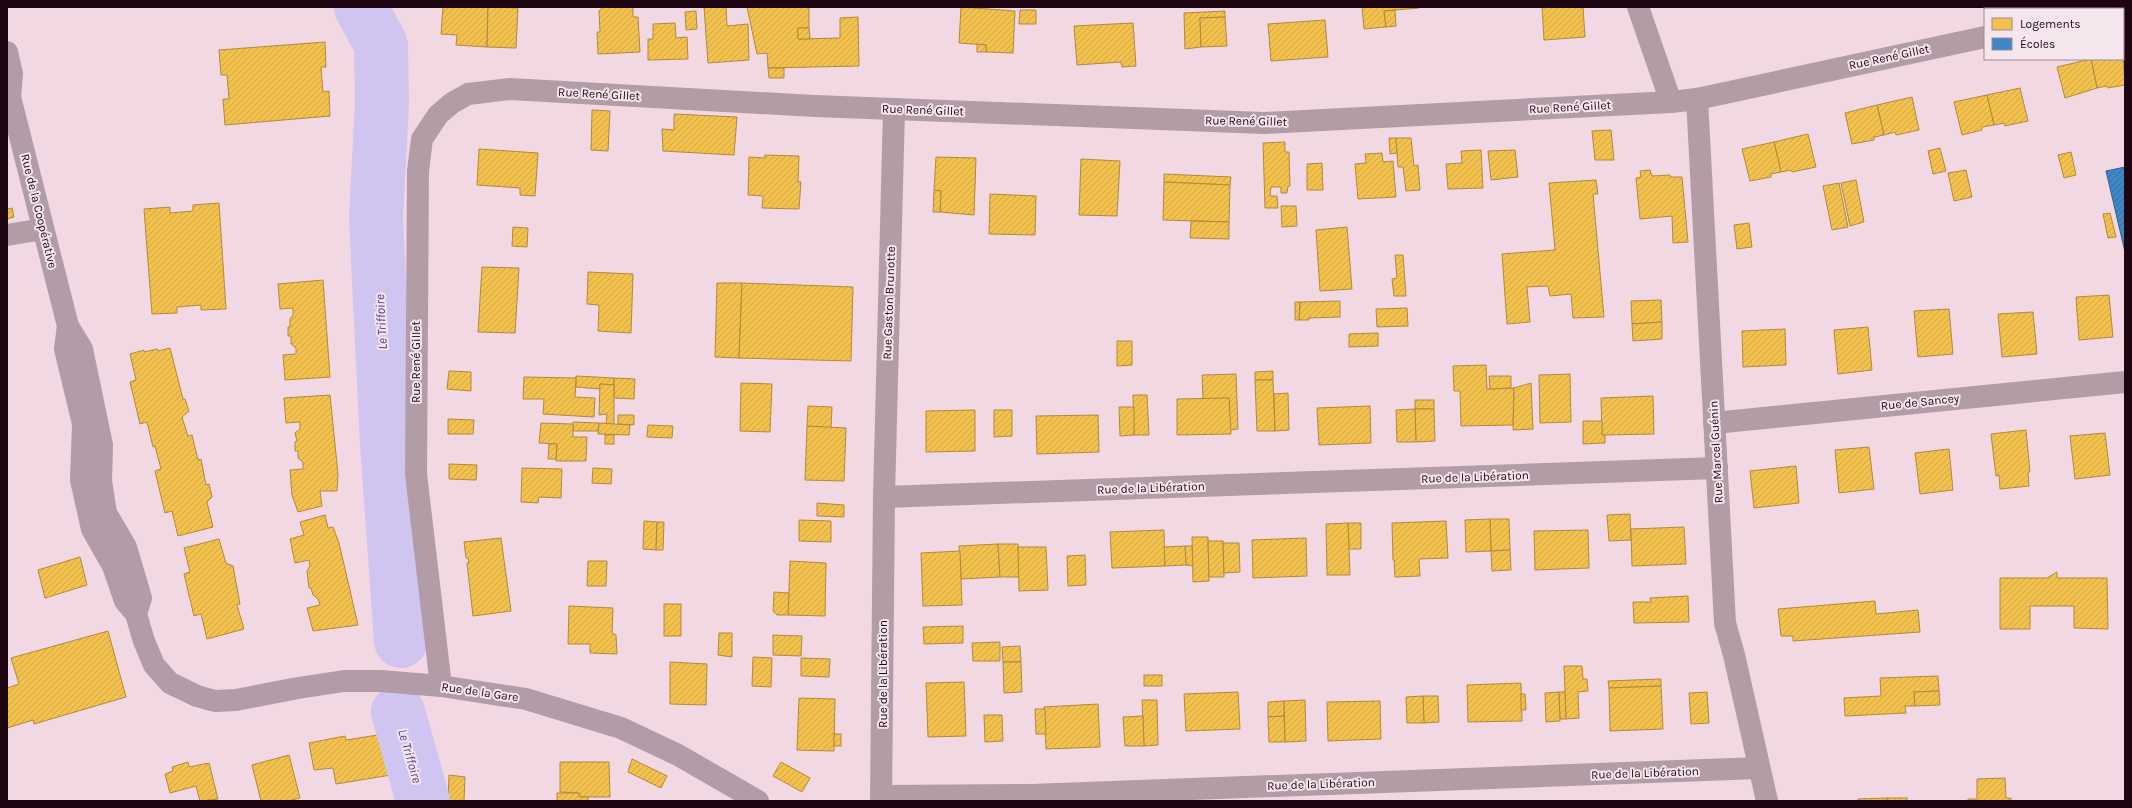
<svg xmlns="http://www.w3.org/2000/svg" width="2132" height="808" font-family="Karla,sans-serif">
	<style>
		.homes { fill: url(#homes-hatch); stroke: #b2893c }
		.schools { fill: url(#schools-hatch); stroke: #35618f }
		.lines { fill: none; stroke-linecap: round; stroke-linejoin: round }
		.river { stroke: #d0c4f1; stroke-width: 54 }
		.street { stroke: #b29da7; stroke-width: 22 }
		.secondary { stroke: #b29ca7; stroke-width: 22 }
		.labels { text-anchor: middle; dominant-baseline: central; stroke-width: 4; stroke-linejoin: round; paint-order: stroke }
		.street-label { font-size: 12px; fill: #1e0512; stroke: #f5e5ec }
		.water-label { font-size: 13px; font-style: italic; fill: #503d93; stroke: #f5e5ec }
	</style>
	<defs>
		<pattern id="homes-hatch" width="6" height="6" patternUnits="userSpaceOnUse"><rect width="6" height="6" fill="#f2c14e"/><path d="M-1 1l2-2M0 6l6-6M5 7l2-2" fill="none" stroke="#cfa443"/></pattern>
		<pattern id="schools-hatch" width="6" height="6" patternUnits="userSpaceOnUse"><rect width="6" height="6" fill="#3f88c5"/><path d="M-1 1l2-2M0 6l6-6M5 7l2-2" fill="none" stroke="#346d9f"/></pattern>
	</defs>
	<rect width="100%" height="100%" fill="#f2d8e3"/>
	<g class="homes">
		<polygon points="443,7 488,7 487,47 456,45 457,35 441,34"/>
		<polygon points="488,7 518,8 516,48 487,47"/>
		<polygon points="603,7 633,7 633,17 638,17 640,52 598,54 597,32 600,32 599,11"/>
		<polygon points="704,7 726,7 727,26 748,24 749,60 708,63"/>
		<polygon points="747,7 809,7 809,28 798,28 798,39 840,38 840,18 858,17 859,66 768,68 767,53 757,54"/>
		<polygon points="961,7 1015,11 1013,53 986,52 986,45 959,43"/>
		<polygon points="1362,7 1418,7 1419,8 1384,11 1386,27 1364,29"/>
		<polygon points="1542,7 1583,7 1585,37 1544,40"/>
		<polygon points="1020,10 1036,10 1036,24 1019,24"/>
		<polygon points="1395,10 1396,26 1386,27 1384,11"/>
		<polygon points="696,11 697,29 686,30 685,12"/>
		<polygon points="1225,11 1225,17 1200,18 1201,47 1185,49 1184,13"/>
		<polygon points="1225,17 1227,46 1201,47 1200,18"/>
		<polygon points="1325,20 1328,57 1271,61 1268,24"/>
		<polygon points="675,23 676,38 687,37 688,59 648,60 648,39 653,39 653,24"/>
		<polygon points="1133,23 1136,66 1122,67 1121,62 1077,65 1074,26"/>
		<polygon points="798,28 809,28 810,39 798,39"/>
		<polygon points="325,42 326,67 321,67 323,92 329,91 330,116 225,125 223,99 229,99 227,75 221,75 219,50"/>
		<polygon points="977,44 986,45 986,52 977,52"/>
		<polygon points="2123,55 2125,85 2108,88 2107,86 2097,88 2091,59 2123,59"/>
		<polygon points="2091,59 2097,88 2065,98 2057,67"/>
		<polygon points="768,68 784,68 784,78 769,78"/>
		<polygon points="2020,88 2028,121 2005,126 2004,123 1994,125 1987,95"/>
		<polygon points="1987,95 1994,125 1982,127 1982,130 1962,135 1954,102"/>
		<polygon points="1912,97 1919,130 1896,135 1895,132 1884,135 1877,105"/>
		<polygon points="1877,105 1884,135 1874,137 1874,140 1852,144 1845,113"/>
		<polygon points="592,110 610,111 608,151 591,150"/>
		<polygon points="674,114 737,117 734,155 663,151 662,129 674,130"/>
		<polygon points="1611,130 1614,160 1595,160 1592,131"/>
		<polygon points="1808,134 1816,167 1792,172 1791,170 1781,172 1774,142"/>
		<polygon points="1389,138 1396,138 1397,153 1390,154"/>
		<polygon points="1396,138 1411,138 1414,166 1418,165 1420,190 1406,191 1403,167 1398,167"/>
		<polygon points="1285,142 1285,152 1289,152 1290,186 1288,186 1287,193 1281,193 1281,187 1271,187 1270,196 1277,196 1278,208 1265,208 1263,143"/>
		<polygon points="1774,142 1781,172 1771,174 1771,177 1750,181 1742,149"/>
		<polygon points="1940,148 1946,171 1933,174 1928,151"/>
		<polygon points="479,149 538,153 535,196 520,195 520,188 477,185"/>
		<polygon points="1481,150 1483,188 1448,189 1446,164 1462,163 1461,151"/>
		<polygon points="1515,150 1518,177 1491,180 1488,151"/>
		<polygon points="2071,152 2076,175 2064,178 2058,155"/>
		<polygon points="1382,153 1383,162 1393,161 1396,197 1358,199 1355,164 1366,163 1365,154"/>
		<polygon points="765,155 799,156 798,182 801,182 799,209 762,208 763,196 748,195 749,157 764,158"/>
		<polygon points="936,157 976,158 974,215 940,212 941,191 934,190"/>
		<polygon points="1081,159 1120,161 1117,216 1079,215"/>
		<polygon points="1322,163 1323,190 1307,190 1307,164"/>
		<polygon points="1650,170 1652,176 1670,175 1670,177 1682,177 1688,242 1673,243 1672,216 1640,219 1636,178 1641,177 1640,171"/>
		<polygon points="1966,170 1972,197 1954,201 1948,173"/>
		<polygon points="1164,174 1231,177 1230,185 1164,182"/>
		<polygon points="1596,180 1598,194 1593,194 1604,317 1573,318 1571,294 1550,296 1548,286 1527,287 1530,322 1507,324 1502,254 1555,250 1549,183"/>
		<polygon points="1856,180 1864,222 1850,226 1841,183"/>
		<polygon points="1164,182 1230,185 1229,222 1163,220"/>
		<polygon points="1839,183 1848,227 1832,230 1823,186"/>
		<polygon points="934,190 941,191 940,212 933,212"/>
		<polygon points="990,194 1036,196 1035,235 989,234"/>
		<polygon points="219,203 226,309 201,310 201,305 177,307 177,313 152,314 144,209 170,207 170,213 193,211 193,205"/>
		<polygon points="1281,206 1296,206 1297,226 1282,227"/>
		<polygon points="12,208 14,217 7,219 7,209"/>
		<polygon points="2110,213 2116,237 2108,238 2103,214"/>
		<polygon points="1191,221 1229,222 1229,239 1190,238"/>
		<polygon points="1749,223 1752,247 1737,249 1734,225"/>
		<polygon points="513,227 528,228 527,247 512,246"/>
		<polygon points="1347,227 1352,289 1320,291 1316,230"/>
		<polygon points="1395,255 1403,255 1406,296 1394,296 1392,279 1397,278"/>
		<polygon points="482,267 519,268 515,333 478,332"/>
		<polygon points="588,272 633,274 631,333 598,331 599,305 587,304"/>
		<polygon points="323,280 330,377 285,380 283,355 296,354 296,348 291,344 291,336 288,336 288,327 290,327 290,319 293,315 293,308 280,309 278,284"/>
		<polygon points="717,283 742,283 739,358 715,357"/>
		<polygon points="742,283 853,287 851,361 739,358"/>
		<polygon points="2109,295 2113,337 2079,340 2076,297"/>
		<polygon points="1661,300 1662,322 1632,324 1631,301"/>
		<polygon points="1340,301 1340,317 1309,318 1309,320 1299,320 1300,302"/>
		<polygon points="1295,302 1300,302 1299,320 1295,320"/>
		<polygon points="1407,308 1408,326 1377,327 1376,309"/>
		<polygon points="1949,309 1953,354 1918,357 1914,311"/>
		<polygon points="2033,312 2037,354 2002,357 1998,314"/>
		<polygon points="1662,322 1662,339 1633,341 1632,324"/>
		<polygon points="1868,327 1872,370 1838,374 1834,330"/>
		<polygon points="1785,329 1786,365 1743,367 1742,331"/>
		<polygon points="1378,333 1378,346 1349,347 1349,334"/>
		<polygon points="1117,341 1132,341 1132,365 1117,366"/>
		<polygon points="170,348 183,399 185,399 189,411 182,417 188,436 192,435 198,460 201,459 206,485 209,484 212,497 207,502 213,527 178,536 172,511 165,513 155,471 161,469 155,446 153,447 147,422 140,424 130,382 136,380 130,354 144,350 144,352 157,349 158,351"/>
		<polygon points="1486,365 1487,389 1514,388 1513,425 1461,426 1460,391 1454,391 1453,366"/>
		<polygon points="449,371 471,372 471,391 447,389"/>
		<polygon points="1273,371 1273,380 1255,380 1255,372"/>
		<polygon points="1236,374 1238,429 1230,430 1229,398 1203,399 1202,375"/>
		<polygon points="1570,374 1571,422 1540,423 1539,375"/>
		<polygon points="576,376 614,378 614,385 600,384 600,389 576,387"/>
		<polygon points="1489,376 1511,376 1511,388 1490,389"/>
		<polygon points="524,377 576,378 575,397 595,398 594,417 543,414 544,399 523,399"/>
		<polygon points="614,378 635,379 634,399 614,398"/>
		<polygon points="1255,380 1273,380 1275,431 1257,431"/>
		<polygon points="741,383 772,384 770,432 740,431"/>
		<polygon points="1531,383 1533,429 1513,430 1514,388"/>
		<polygon points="600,384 614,385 614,424 606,424 607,414 599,415"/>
		<polygon points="1288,393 1289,430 1275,431 1274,394"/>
		<polygon points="330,395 338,474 337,491 320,491 322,506 298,512 292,495 290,470 303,469 303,462 298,458 298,451 295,451 295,442 297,441 295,433 300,429 300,422 286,423 284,398"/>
		<polygon points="1133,395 1147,395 1149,435 1134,435"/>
		<polygon points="1653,396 1654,434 1602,435 1601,398"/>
		<polygon points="1229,398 1231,434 1177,435 1177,399"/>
		<rect x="1415" y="400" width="19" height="9"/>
		<polygon points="808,406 832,407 831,428 807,426"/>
		<polygon points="1370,406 1371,443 1319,445 1317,408"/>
		<polygon points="1119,407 1134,407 1134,435 1120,436"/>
		<polygon points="1415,409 1434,409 1435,441 1416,442"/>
		<polygon points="1415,409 1416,442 1397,442 1396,410"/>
		<polygon points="975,410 975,451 926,452 926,411"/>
		<polygon points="994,410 1012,410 1012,436 994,437"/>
		<polygon points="618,415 634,415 634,425 618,424"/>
		<polygon points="1098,415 1099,452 1037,454 1036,416"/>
		<polygon points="448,419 474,420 473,434 448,434"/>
		<polygon points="1583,421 1602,421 1602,435 1605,435 1605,443 1583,444"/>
		<polygon points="573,422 599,423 599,431 573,431"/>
		<polygon points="541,423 573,424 573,437 587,437 586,461 556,461 557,444 539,443"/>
		<polygon points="599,423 630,425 629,435 598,434"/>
		<polygon points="648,425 673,426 672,438 647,437"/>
		<polygon points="807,426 846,428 844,481 805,480"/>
		<polygon points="2026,430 2030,472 2028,472 2029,486 2000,489 1999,475 1996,476 1991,434"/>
		<polygon points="2105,433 2110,475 2075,479 2070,436"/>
		<rect x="605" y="435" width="9" height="9"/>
		<polygon points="549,444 557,444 556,459 548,459"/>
		<polygon points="1869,447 1874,489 1839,493 1835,450"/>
		<polygon points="1949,449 1953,490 1920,494 1915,453"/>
		<polygon points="449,464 477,465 476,480 449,479"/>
		<polygon points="1796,466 1799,503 1754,508 1750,471"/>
		<polygon points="522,468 562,469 561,498 539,497 538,503 521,502"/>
		<polygon points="593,468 612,469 611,484 592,483"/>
		<polygon points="817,503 844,505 844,517 817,516"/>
		<polygon points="1630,514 1631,540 1609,541 1607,515"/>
		<polygon points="325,515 328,528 333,527 339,543 358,625 313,631 307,608 320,605 318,599 313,595 311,588 309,588 307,571 310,566 309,560 295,563 290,539 304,535 300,522"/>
		<polygon points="1490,519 1509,519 1510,550 1491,551"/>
		<polygon points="1490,519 1491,551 1466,552 1465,520"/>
		<polygon points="799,520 831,521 831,542 799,541"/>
		<polygon points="644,521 657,522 656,550 643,549"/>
		<polygon points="1446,521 1448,558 1419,559 1420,576 1395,577 1394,560 1393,560 1392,523"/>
		<polygon points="657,522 664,522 663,550 656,550"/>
		<polygon points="1348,523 1361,523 1361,549 1349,549"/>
		<polygon points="1348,523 1350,575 1327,575 1326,524"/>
		<polygon points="1684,527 1686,564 1632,566 1631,529"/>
		<polygon points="1164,530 1165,566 1112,568 1110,532"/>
		<polygon points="1588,530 1589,568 1535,570 1534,531"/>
		<polygon points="1192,537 1208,537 1209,581 1193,582"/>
		<polygon points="501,538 511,611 473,616 467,563 469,563 468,558 466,558 464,542"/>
		<polygon points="1306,538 1307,576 1253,578 1252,540"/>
		<polygon points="219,539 226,563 233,566 240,604 237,605 244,629 207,639 201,614 194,616 184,574 190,572 184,548"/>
		<polygon points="1208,541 1223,541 1224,577 1209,577"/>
		<polygon points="1223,543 1239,543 1240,572 1224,573"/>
		<polygon points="998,544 1000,577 961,579 959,546"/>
		<polygon points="998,544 1018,544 1019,577 1000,577"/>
		<polygon points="1185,546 1192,546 1193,566 1186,565"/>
		<polygon points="1185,546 1186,565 1165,566 1164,547"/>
		<polygon points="1018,547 1046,547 1048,590 1019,591"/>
		<polygon points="1510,550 1511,570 1492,571 1491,551"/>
		<polygon points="960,551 962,605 923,606 921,553"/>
		<polygon points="1085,555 1086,585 1068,586 1067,556"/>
		<polygon points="80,557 87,585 45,598 38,570"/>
		<polygon points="588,561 607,561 606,586 587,586"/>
		<polygon points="790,561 826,563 825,616 788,615"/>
		<polygon points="2057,572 2057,578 2107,578 2108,629 2074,628 2074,606 2030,606 2030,629 2000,629 2000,578 2047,578"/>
		<polygon points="774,592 789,593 788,615 777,615 773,611"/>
		<polygon points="1688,596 1689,622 1634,623 1633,602 1651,602 1650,598"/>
		<polygon points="1875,601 1876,614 1918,610 1920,632 1793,641 1793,636 1781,636 1778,609"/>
		<rect x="664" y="604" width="17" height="32"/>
		<polygon points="569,606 613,608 612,633 616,635 617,654 590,653 590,644 568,644"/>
		<polygon points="963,626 963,643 924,644 923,627"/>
		<polygon points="108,631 126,697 34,724 33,720 7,728 7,688 19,684 11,658"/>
		<polygon points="719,633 732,633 732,657 718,655"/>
		<polygon points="773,635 802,636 801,656 773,655"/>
		<polygon points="1000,642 1000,661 973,661 972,643"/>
		<polygon points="1020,646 1021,662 1003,662 1002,647"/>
		<polygon points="753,657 772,658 771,687 752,686"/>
		<polygon points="801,658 830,659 829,677 801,676"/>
		<polygon points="670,662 707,664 706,705 670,704"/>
		<polygon points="1003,662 1021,662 1022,692 1004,693"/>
		<polygon points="1564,666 1582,666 1583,679 1587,679 1588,691 1578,692 1579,718 1566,719"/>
		<rect x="1144" y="675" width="18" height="11"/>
		<polygon points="1938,676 1939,691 1914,692 1915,706 1905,706 1906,713 1845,716 1844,698 1881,696 1880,678"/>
		<polygon points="1661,679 1661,686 1609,688 1608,681"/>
		<polygon points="964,682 966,736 928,737 926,683"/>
		<polygon points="1521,683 1522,721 1468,722 1467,685"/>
		<polygon points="1661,686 1663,729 1610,731 1609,688"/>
		<polygon points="1939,691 1940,705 1915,706 1914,692"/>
		<polygon points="1238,692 1240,729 1186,731 1184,694"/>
		<polygon points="1559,692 1565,692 1566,719 1560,719"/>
		<polygon points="1559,692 1560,721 1546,722 1545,693"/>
		<polygon points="1707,692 1709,723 1691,724 1689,693"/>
		<polygon points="1521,694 1525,694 1526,710 1521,710"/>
		<polygon points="1423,696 1438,696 1439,722 1424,723"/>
		<polygon points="1423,696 1424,723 1407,723 1406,697"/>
		<polygon points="799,698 835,699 834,751 797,750"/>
		<polygon points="1142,700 1157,700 1158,745 1144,746"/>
		<polygon points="1305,700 1306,741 1285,742 1284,701"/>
		<polygon points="1284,701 1284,716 1268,717 1268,702"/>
		<polygon points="1380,701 1381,739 1328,741 1327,702"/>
		<polygon points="1098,704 1100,747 1046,749 1044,707"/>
		<polygon points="1035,709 1045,709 1046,734 1036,734"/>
		<polygon points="984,715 1002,715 1003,741 985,742"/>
		<polygon points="1143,716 1144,746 1125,746 1123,717"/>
		<polygon points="1284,716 1285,742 1269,742 1268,717"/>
		<polygon points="384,734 391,775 336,784 333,768 314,770 309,743 345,736 346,740"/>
		<rect x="834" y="734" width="7" height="12"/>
		<polygon points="289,755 300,798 288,801 261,801 252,765"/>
		<polygon points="632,759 667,776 661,788 628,772"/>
		<polygon points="188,762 189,767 209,763 218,799 200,801 196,786 170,793 165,774 173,771 172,767"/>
		<polygon points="560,762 609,762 610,797 580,797 579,793 560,792"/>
		<polygon points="781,762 810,778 802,792 773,776"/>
		<polygon points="449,775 465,777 464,801 448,801"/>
		<polygon points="2005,778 2006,798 2011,798 2011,801 1968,801 1968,799 1977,799 1977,779"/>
		<polygon points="417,779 419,794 409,795 407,780"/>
		<polygon points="557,793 579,793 580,797 588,797 588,801 557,801"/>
		<polygon points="1887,798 1887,801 1858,801 1858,799"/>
		<rect x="1887" y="798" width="20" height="3"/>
	</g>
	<polygon class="schools" points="2125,167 2125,252 2106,171"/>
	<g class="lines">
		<g class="river">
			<polyline points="361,7 381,45 382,103 376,218 387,444 401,641"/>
			<polyline points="398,712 423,801"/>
		</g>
		<g class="street">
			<polyline points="1638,7 1671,102"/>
			<polyline points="2116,9 2125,7"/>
			<polyline points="1697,99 1725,623 1734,655 1767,801"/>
			<polyline points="7,235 43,229"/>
			<polyline points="1714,423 2125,382"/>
			<polyline points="884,497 1717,468"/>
			<polyline points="441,686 416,474 418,171 422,139 438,115 452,103 468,94 510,89 815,106 1264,123 1671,102 1697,99 1985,37"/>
			<polyline points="883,796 1031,795 1759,768"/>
			<polyline points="881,801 884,497 894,109"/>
		</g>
		<g class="secondary">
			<polyline points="7,52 12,74 10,97 68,326 82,349 102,445 101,481 106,513 126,547 141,598 136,614"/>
			<polyline points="68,326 65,349 83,424 81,480 92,529 113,566 125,601 136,614 144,641 154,665 170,683 197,696 215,701 236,700 298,688 344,681 381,681 441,686 526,699 621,728 678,755 758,801"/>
		</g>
	</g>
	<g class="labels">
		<g class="street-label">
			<text transform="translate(1889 57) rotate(-12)">Rue René Gillet</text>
			<text transform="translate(599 94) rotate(3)">Rue René Gillet</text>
			<text transform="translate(1570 107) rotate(-3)">Rue René Gillet</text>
			<text transform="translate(923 110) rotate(2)">Rue René Gillet</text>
			<text transform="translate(1246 121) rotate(1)">Rue René Gillet</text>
			<text transform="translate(39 211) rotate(76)">Rue de la Coopérative</text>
			<text transform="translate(889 303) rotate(-88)">Rue Gaston Brunotte</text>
			<text transform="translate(416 362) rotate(-90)">Rue René Gillet</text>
			<text transform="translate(1920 402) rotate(-6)">Rue de Sancey</text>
			<text transform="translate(1716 452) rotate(-93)">Rue Marcel Guénin</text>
			<text transform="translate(1475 477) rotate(-2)">Rue de la Libération</text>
			<text transform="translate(1151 488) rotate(-2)">Rue de la Libération</text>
			<text transform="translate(883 674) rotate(-90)">Rue de la Libération</text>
			<text transform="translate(480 692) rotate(8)">Rue de la Gare</text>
			<text transform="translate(1645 773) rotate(-2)">Rue de la Libération</text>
			<text transform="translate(1321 784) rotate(-2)">Rue de la Libération</text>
		</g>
		<g class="water-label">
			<text transform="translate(381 322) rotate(-93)">Le Triffoire</text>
			<text transform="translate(410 756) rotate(74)">Le Triffoire</text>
		</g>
	</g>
	<rect width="2132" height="808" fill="none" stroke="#1e0512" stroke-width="16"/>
	<rect x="1984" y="8" width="140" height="52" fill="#f5e5ec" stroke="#9f8b95"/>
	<rect x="1992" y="18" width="20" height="12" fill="#f2c14e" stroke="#9f8b95"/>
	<text x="2020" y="28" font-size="12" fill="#1e0512">Logements</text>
	<rect x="1992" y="38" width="20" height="12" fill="#3f88c5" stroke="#9f8b95"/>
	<text x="2020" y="48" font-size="12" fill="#1e0512">Écoles</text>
</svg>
